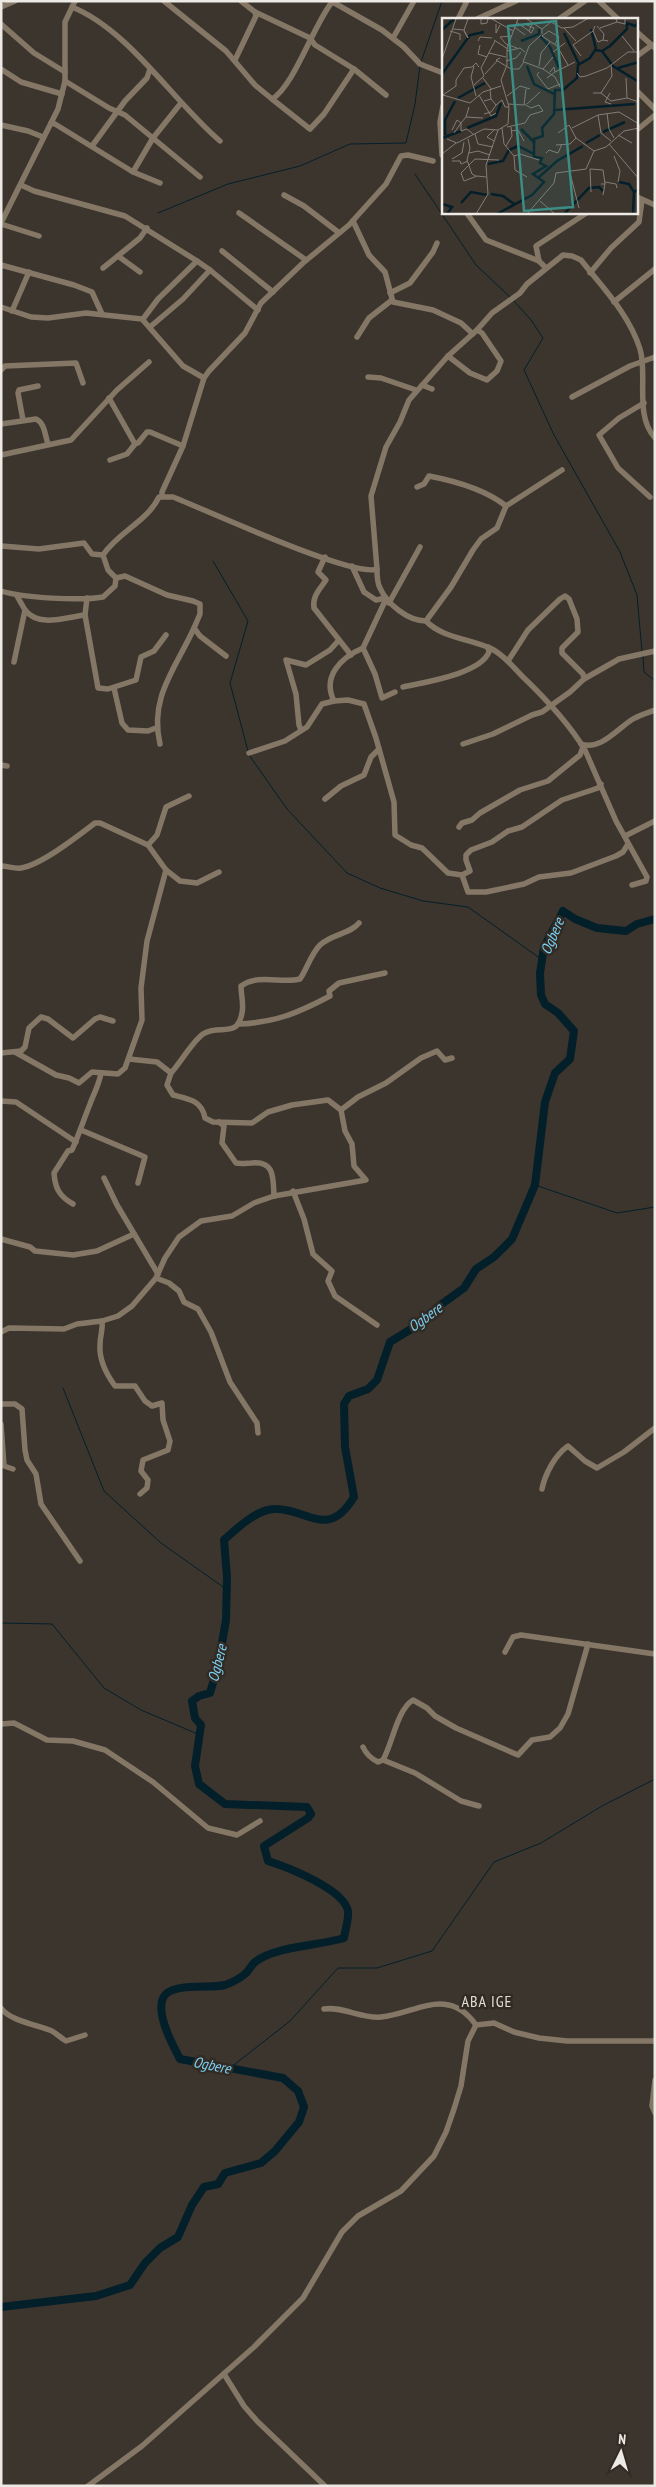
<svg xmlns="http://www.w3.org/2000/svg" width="656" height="2487" font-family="'PT Sans Narrow',sans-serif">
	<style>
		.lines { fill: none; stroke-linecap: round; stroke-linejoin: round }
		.stream { stroke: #031f2a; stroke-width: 1 }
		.river { stroke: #031f2a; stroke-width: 8 }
		.minor { stroke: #857766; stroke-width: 5.5 }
		.labels { text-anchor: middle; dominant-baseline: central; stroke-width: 5; stroke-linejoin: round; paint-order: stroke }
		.water-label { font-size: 15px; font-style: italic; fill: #7bcff3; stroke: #312b24 }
		.quarter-label { font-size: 16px; letter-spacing: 1px; fill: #e4dcd3; stroke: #312b24 }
		.inset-river { fill: none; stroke: #031f2a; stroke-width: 2.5 }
		.inset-road { fill: none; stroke: #837d77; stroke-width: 1 }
		.view { fill: #3b8d86; fill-opacity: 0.15; stroke: #3b8d86; stroke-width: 2.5 }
		.inset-edge { fill: none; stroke: #ede9e4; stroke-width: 2.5 }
	</style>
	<rect width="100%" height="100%" fill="#3c352e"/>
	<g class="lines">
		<g class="stream">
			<polyline points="421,62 442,1"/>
			<polyline points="415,174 476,265 510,297"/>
			<polyline points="158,213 228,184 300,166 350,144 406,143 415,104 420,66"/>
			<polyline points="513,300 531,320 543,338 524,370 554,435 620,552 637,595 642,652"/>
			<polyline points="213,561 248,621 230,683 248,751"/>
			<polyline points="643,656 644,672 655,681"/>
			<polyline points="249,755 287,809 347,873 380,888 423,901 468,907 541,959"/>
			<polyline points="535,1185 617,1213 655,1207"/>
			<polyline points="63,1388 104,1491 161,1543 226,1589"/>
			<polyline points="1,1623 52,1624 104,1688 141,1710 200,1735"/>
			<polyline points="230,2068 290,2021 338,1968 377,1968 432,1951 494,1862 541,1843 602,1806 655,1779"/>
		</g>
		<path class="river" d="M1,2307l95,-11 34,-11 15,-22 15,-15 18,-11 14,-32 12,-18 14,-3 7,-11 36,-10 14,-12 24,-29 5,-15 -6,-16 -15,-13 -103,-19c-8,-15 -24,-45 -17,-61 7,-16 46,-9 62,-13 6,-2 15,-7 20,-11 4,-3 6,-9 10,-12 21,-16 63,-16 89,-24 1,-7 5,-19 4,-27 -4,-22 -61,-44 -80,-50l-4,-15 44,-28 3,-4 -4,-7 -82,-3 -26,-20 -4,-18 6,-41 -6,-7 -3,-17 7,-5 11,-3 8,-27 8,-46 1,-43 -3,-37c12,-11 34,-32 52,-31 32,0 52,31 78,-12l-9,-50 -1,-43 5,-8 19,-7 9,-9 13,-38 26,-16 23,-20 25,-18 12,-19 18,-12 18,-18 23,-54 10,-83 10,-29 15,-14 4,-28 -16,-18 -13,-9 -4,-9 -1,-22 4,-26 19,-36 12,8 22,9 29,3 11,-7 18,-5"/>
		<g class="minor">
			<path d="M164,1l62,50 29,34 17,14c22,-13 41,-73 60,-97"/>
			<polyline points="331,1 382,30 404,47 420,64 443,73"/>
			<polyline points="599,1 618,19"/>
			<polyline points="1,7 15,1"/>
			<path d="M72,7c57,23 101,94 148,134"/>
			<polyline points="255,12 310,38 315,45 354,69 324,114 310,129 272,99"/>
			<polyline points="458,19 467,1"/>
			<polyline points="477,19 516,1"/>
			<polyline points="559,19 585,1"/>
			<polyline points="1,24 34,53 65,72"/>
			<polyline points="637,32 655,48"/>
			<polyline points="393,38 414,1"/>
			<polyline points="637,56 652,45"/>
			<polyline points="235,60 256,16 255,12 241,1"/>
			<polyline points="1,69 21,82 62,94"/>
			<polyline points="354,69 386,95"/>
			<polyline points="65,81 109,108 125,115 200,177"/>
			<polyline points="637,91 655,109"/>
			<polyline points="51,123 55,124 133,172 160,183"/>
			<polyline points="1,125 28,131 43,137"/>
			<polyline points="637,130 655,115"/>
			<polyline points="92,146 125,101 147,78 150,69"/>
			<polyline points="442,155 440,122 443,106"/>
			<polyline points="133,172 153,138 181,103"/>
			<polyline points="21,185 34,191 125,216 197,261"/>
			<polyline points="284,195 304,206 338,232"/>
			<polyline points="637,197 655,205"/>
			<polyline points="466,212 486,240 539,261 546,268"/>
			<polyline points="239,213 306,260"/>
			<polyline points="353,221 369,255 385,272 393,302 433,310 461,323 473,334"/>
			<polyline points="1,223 58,109 65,81 65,22 75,1"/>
			<polyline points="1,224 39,236"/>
			<polyline points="222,251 273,292"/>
			<polyline points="118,256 140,272"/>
			<polyline points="539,261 536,246 588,212"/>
			<polyline points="1,265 74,285 92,292 102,314"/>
			<polyline points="103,268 140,238 147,228"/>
			<polyline points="590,273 611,248 639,222 642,200"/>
			<polyline points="390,293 410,283 433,252 437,243"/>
			<polyline points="614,302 655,269"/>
			<polyline points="1,307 31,317 48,318 86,313 142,319 183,366 204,378"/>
			<polyline points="12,311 29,272"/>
			<polyline points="143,319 158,299 197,261 210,270 258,310"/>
			<polyline points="150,327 183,299 210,270"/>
			<polyline points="357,337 369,318 392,300"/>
			<polyline points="448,356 470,373 487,380 497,371 501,361 482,333 477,330"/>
			<polyline points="1,370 5,366 76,363 83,383"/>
			<polyline points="368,377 381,378 416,390"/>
			<polyline points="422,385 432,389"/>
			<polyline points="572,397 630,366 655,357"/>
			<polyline points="109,398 135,444 138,443 147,432 150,432 183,446"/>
			<polyline points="644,403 619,418 599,435 618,468 650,497"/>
			<polyline points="23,420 18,393 19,390 38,386"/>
			<path d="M1,424l35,-5c9,4 9,17 12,25"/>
			<polyline points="1,455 71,440 117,390 149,362"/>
			<polyline points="110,460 127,454 135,444"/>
			<path d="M417,487l7,-3 5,-8c26,5 57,14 77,30"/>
			<polyline points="162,496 162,492 183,446 204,378 209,371 245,333 261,303 303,263 349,225 386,184 401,156 408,155 433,161"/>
			<polyline points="1,546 39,549 84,543 92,554 103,555"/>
			<path d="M325,557l-7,15 8,8c-6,9 -14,16 -12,28l37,47"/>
			<polyline points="352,566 364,592 376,600 386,598"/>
			<path d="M377,569l-6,-73 15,-49 14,-25 9,-22 39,-44 29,-26 15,-17 28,-20 7,-9 36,-29 9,1 9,4c22,28 48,54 59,89 8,26 -6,66 15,89"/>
			<polyline points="116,578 125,576 167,595 193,601 200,604 200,614 194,628 200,636 226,656"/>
			<path d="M1,591c22,7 80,10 102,6l12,-11 1,-8 -8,-8 -5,-15c15,-23 44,-33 56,-58h14c31,12 180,81 204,72 0,6 0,14 3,19 7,16 28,33 46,33l25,-34 22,-37 8,-11 16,-11 9,-22 56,-36"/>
			<polyline points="386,599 363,648 375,674 382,698 395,692"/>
			<polyline points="389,603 420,547"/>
			<path d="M25,610c14,18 41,7 60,5l2,-17"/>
			<polyline points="85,615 98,688 108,689 136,680 141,657 154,651 166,635"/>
			<path d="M426,621c16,17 45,18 66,28 13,7 21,18 31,28 23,22 45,45 62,73l31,71 31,56 -1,4 -14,4"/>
			<path d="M363,648c-23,10 -41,29 -29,53l14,-1 16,4 12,34 18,64 1,33 16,10 11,3 26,25 14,2 6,17h18l38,-8 15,-7 32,-4 45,-17 7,-4 5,-8"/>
			<polyline points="14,662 25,610 17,596"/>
			<polyline points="584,679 619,659 655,651"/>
			<path d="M403,687c22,-5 77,-13 86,-35l-1,-5"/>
			<polyline points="114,688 122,723 128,730 148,731 156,728"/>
			<polyline points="301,730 299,725 296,694 286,660 306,665 330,650 339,640"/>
			<path d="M160,744c-11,-47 16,-76 34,-116"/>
			<polyline points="463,744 493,734 532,715 542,712 570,692 584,679 583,674 562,653 562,648 578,632 577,619 569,599 565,596 560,599 528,630 508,661"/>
			<path d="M581,744c20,7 37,-16 52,-25 7,-4 14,-6 22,-9"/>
			<polyline points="249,753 285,741 307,727 322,704 334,701"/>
			<polyline points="1,765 7,766"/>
			<polyline points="325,799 341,786 364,775 371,757 379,749"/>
			<polyline points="459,827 462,823 472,820 480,813 520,790 548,781 580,755 583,747"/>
			<polyline points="625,836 655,821"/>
			<polyline points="148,845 157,835 166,807 189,796"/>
			<path d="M1,866c7,0 13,3 20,2 20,-3 57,-32 74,-45h5l48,22 18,25 14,11 17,2 22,-11"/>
			<polyline points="462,875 470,871 466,860 466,855 471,850 492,842 508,831 522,827 562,800 598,788 601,784"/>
			<path d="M238,1024c36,-1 60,-11 92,-28l-1,-5 10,-8 46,-10"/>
			<polyline points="15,1052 56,1075 69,1078 79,1083 92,1072 118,1074 125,1068 142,1020 141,988 147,941 166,870"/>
			<polyline points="1,1053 21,1051 25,1047 29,1028 41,1017 48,1019 73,1038 95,1019 100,1017 113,1021"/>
			<path d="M171,1073c10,-11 21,-31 32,-39 16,-11 34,6 39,-21 2,-9 -1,-18 -1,-27 19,-13 40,-2 59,-7 7,-10 11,-25 20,-34 12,-11 30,-11 39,-22"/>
			<polyline points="1,1101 16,1102 76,1142"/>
			<polyline points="341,1110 358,1097 386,1083 421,1058 437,1051 445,1060 452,1058"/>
			<path d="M219,1122l5,4 -2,17 14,20c6,1 11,0 16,0 23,-2 21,15 22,33"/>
			<polyline points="81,1130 145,1157 138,1183"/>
			<polyline points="104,1178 117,1205 158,1274"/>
			<polyline points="293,1191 304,1219 313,1254 332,1271 328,1281 335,1296 377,1325"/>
			<path d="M73,1204c-14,-8 -18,-16 -19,-31l14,-22 4,-1c7,-16 12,-31 18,-46 4,-11 9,-19 11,-31"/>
			<polyline points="1,1239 30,1247 35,1251 73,1255 97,1251 134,1234"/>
			<polyline points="156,1278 169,1283 179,1291 184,1302 198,1309 211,1332 230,1382 257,1423 258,1433"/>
			<path d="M102,1321c1,9 -2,15 -2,24 -1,14 7,30 15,41h20l10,15 7,5 10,-3 1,17 7,21 -2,9 -25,10 -2,11 7,9 -1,8 -7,6"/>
			<path d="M1,1332l8,-4 55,1 13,-5 25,-3 16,-5 14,-10 24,-28 9,-20 14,-21 22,-16 31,-5 22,-13 20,-7 92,-16 -12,-14 -2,-22 -7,-13 -4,-21 -13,-10 -36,5 -24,7 -16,11 -39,-1 -8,-4c-3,-18 -17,-19 -32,-23l-6,-10 4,-12 -14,-11 -28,-3"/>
			<polyline points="1,1404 15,1404 22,1409 25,1450 27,1460 36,1474 41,1504 80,1561"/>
			<polyline points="1,1424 4,1466 13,1469"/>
			<path d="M542,1489c3,-15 13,-34 26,-43l17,15 12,7 27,-16 31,-24"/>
			<polyline points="505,1652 513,1637 521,1635 655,1654"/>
			<polyline points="1,1724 14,1723 47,1740 73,1741 105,1750 153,1782 208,1828 237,1835 260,1821"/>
			<path d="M363,1747c3,7 7,11 15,15l5,-2c10,-18 14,-50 30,-60l14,8 8,8 21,12 62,27 14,-15 18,-3 10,-9 8,-14 20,-70"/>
			<polyline points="383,1760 415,1773 461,1801 479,1806"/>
			<path d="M1,2008c9,13 37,17 51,23 5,3 9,7 14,10l19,-6"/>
			<path d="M324,2009c18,-3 38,10 57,8 34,-3 67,-32 95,8"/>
			<polyline points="655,2080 652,2106 655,2113"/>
			<polyline points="224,2374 244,2406 257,2421 325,2486"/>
			<polyline points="88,2486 142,2446 254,2347 303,2298 342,2232 358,2216 401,2191 434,2156 446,2132 454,2109 461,2086 468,2041 476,2025 494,2023 514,2032 539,2038 567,2041 655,2041"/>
		</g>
	</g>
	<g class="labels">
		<g class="water-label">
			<text transform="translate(552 936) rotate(-67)">Ogbere</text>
			<text transform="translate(425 1317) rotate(-36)">Ogbere</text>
			<text transform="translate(217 1663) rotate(-76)">Ogbere</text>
			<text transform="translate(212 2065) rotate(11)">Ogbere</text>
		</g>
		<g class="quarter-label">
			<text x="487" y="2001">ABA IGE</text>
		</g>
	</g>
	<g transform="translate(442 18)">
		<rect width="196" height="196" fill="#3c352e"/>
		<path class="inset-river" d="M149,11l5,20M0,12l12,-11M122,15l15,31M98,18l10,11 9,21M79,23l18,-7v-5M160,33l11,15 26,16M85,48l7,18 20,10M176,50l21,-6M0,56l28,-39 14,-3M16,80l27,-15M113,92l80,-6M25,110l29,-12 5,-13M79,111l14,14M161,114l22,-10M3,117v-15l10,-19M0,120l19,-7M144,125l14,-8M46,146l15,-3 6,-11 9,-4 16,8M96,160l19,-17 26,-15M177,164l10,2 5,8 5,-3M49,176l12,2 11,8M19,185l10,-11 16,3M0,186l10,3 -5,7M191,195l1,-21M55,196l35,-19 12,-13 -11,-8 13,-8 -6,-3 2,-5 -8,-1v-18l9,-3 -1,-8 12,-14 1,-24h8l14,-12 1,-13 12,-7 5,-8 7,1 8,-5 17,-17v-6l8,3 4,-4M122,196l25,-26 10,-1 4,4"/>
		<path class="inset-road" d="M39,1v5l6,-1 1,-4M50,1l21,12M85,1l15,10M174,1l1,3 8,2v-5M74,4l13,9 3,-7M54,6v9l4,-8M85,7l7,3 -3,5 -2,-2M71,8l12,9M153,8l-2,5 5,11 5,-2M155,8l7,8 -1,6 5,1M122,10l12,13M158,10l17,-6M11,11l11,1 4,-11M22,12l4,8 -4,-7M8,13l10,3v6M100,16v-5l9,-7 11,6 11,-1 14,-8M70,18l-12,1 6,7 11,4M100,18l15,10 11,19M100,18l7,-5 10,6 -4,7M180,18l12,15M52,22l14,9M36,23l2,-4 12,1M38,27l-2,9 9,3M65,33l13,-3 5,4M111,34l12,-9M47,35l17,4M139,38l-8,-11 20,-14M58,40l-4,2 15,9h8l5,-7 19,7 10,-12M0,41l14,-40M64,43l10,-3 5,-6M81,44l6,-16 12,-11M32,48l-3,11 5,19M97,48l2,-13 9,-11M39,50l14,-27M101,51l12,8 5,10M97,54l-2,3 11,14 12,-5M113,54l20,-10M135,55l3,4 6,-1 21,-8 21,-16h11M43,56l12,-13M41,60l9,12M105,60l8,-6 -1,-5 -4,5M184,60l1,20M32,67l10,-9 -3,-8M151,75h8l10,8 16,-3 12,4M159,75l11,-17 -1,-11M168,75l-5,9 6,2M1,77l27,8 13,-11 18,-6M1,77l13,-9v-6l8,-12 8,-1 4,-4 3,4M37,77l12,21 5,-3M65,78l13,-10 10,3M42,83l7,-2 -1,-9M66,86l16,1 2,-16M85,86l13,-12M54,87l6,-5 3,7h4M165,95l2,16 5,9M42,96l7,-2 5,-7 -5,-6M156,97l21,-3 20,12M24,99l17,1M65,109l18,-4 5,-8 13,-4 -4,-6 -8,3 -7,-4M60,110l2,16 10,12 1,14 12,7M130,110l26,-13 3,18 10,8M10,112l5,-10 4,3 5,-6 3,-10M69,113l7,-1 6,11M12,115l7,-10v8l6,-2 6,5M116,115l11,-8 7,13 18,13M33,116l3,10 15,3M176,117l14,8M5,121l10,4 27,-14 14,1M26,121l2,9 -3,12 5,14 4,2M52,123l-7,-4 7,-7M167,126l30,35M114,127l14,-1 6,-6M64,128l6,-10 -1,-9M27,135l9,-2 12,4M104,135l3,-3 9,3 4,-9M0,136l14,-11M72,138l6,-2 19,6M172,138l6,15 -2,11M10,141l10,-6 2,-11M10,143h8l1,3 7,-3M148,151l13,1 2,14M148,151l1,23M128,155l9,35M44,159l-9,-1 -13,5 -3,-8 14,-14 24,1M163,164l11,2 1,4M159,166h4l-2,11M98,183l15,13M34,196l12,-20 -2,-29 12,-35 10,-6 1,-17 -8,-27 6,-15v-17l11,-29M85,196l27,-31 2,-10 30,-4 8,-18 12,-4 18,-16 15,-3"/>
		<path class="view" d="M114,3l17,186 -49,4 -16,-185z"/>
		<rect width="196" height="196" class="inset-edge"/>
	</g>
	<rect width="656" height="2487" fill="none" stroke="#ede9e4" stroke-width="5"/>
	<g transform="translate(621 2452) rotate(5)" stroke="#312b24" stroke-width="4" paint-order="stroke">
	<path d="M0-4L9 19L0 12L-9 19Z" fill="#ede9e4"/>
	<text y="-8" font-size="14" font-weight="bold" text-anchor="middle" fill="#ede9e4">N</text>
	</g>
</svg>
